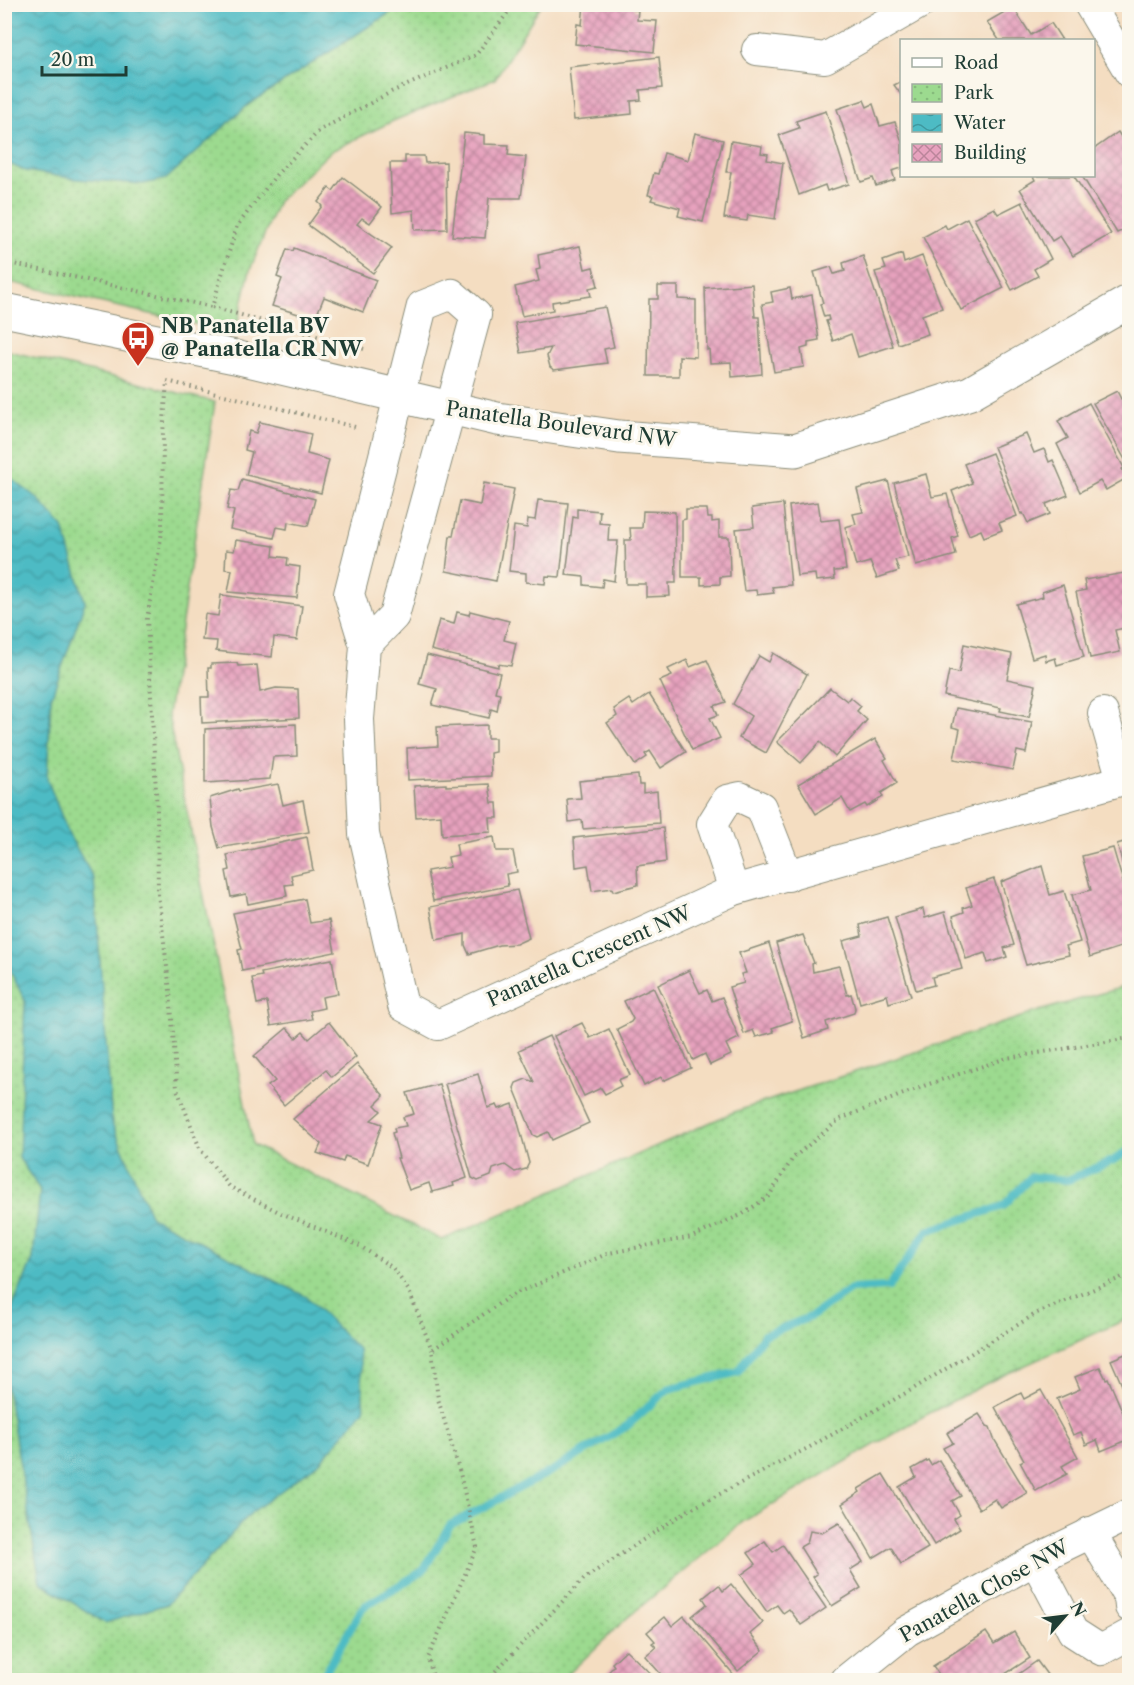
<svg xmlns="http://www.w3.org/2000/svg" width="1134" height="1685" font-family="'Libre Caslon Text',serif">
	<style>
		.park { fill: url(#park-dots); stroke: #5e8c62; stroke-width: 1.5 }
		.water { fill: url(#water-waves); stroke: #367c7c; stroke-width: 1.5 }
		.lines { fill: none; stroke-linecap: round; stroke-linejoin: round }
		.stream { stroke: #4dbbc4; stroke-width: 8 }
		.building { fill: url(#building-cross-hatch) }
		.street-casing { stroke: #8a8d7a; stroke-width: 32 }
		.secondary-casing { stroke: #8a8d7a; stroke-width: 35 }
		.path { stroke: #8a8d7a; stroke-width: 4; stroke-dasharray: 1.5 4.5; stroke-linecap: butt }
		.street { stroke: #fff; stroke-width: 30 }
		.secondary { stroke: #fff; stroke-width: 33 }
		.labels { text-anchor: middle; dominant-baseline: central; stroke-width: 6; stroke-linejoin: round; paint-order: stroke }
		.poi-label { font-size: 20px; font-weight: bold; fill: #1f3d34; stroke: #fbf7ec; text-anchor: start }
		.street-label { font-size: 20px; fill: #1f3d34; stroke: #fbf7ec }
	</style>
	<defs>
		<pattern id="park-dots" width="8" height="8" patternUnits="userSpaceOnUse" patternTransform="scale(1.5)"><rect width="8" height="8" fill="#9cda8f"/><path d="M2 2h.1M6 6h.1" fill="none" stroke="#86bc7c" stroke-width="1.8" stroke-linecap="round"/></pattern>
		<pattern id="water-waves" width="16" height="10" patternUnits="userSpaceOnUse" patternTransform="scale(1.5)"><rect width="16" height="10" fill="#4dbbc4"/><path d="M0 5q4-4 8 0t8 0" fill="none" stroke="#3f99a0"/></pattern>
		<pattern id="building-cross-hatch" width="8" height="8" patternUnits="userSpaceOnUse" patternTransform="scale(1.5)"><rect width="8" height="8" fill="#e7a2be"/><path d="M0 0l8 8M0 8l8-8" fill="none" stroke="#bb859b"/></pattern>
	</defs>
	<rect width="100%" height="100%" fill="#fbf7ec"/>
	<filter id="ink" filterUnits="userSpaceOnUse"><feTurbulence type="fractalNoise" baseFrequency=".0167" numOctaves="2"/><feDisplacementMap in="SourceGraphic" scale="12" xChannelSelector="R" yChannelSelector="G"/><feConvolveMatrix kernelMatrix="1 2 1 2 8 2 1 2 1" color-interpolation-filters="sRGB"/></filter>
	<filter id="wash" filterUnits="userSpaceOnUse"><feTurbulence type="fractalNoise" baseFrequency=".008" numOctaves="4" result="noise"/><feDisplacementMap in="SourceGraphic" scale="24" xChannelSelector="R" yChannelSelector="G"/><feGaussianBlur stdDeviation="1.35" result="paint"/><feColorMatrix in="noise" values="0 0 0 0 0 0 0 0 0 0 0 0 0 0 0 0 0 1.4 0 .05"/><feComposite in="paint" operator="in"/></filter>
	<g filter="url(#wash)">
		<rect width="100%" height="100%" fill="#f4ddc1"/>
		<g class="park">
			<polygon points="5,5 541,5 495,79 393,121 331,151 278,201 250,270 235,333 5,281"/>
			<polygon points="5,350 215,402 168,715 253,1145 442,1240 734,1112 1039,1011 1130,985 1129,1318 993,1380 922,1417 744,1521 627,1618 562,1680 14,1680 5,1674"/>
		</g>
		<g class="water">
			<polygon points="5,4 402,4 402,5 249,104 166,179 143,184 77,179 25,171 5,162"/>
			<polygon points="7,475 37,498 63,527 85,602 51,698 47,779 69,835 94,879 112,1123 151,1217 307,1297 359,1350 364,1410 320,1462 251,1513 167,1604 105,1623 40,1582 5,1378 5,1325 33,1259 40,1190 19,1158 25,1001 4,958 4,476"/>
		</g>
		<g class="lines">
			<polyline class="stream" points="321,1680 363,1607 423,1571 450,1525 557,1468 627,1426 668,1389 738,1372 764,1335 810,1317 851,1289 889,1287 927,1231 1003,1206 1031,1177 1068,1180 1114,1160 1130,1150"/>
		</g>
		<g id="blocks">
			<g class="building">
				<polygon points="584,4 634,4 634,10 638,10 637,20 657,21 654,52 575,44 577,24 582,25"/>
				<polygon points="1013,7 1031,35 1051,23 1062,40 999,40 987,22"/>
				<polygon points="659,57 662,88 640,90 641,100 631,101 632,114 574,120 569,67"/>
				<polygon points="902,81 902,96 894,85"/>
				<polygon points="864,100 867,107 873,104 880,126 895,122 902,142 902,168 892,171 895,180 876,186 873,178 861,182 837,109"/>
				<polygon points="826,111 849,184 827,191 825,185 799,195 779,135 799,128 796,121"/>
				<polygon points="1118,132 1130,151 1130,190 1127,191 1130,195 1130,227 1117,233 1082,176 1094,176 1094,149"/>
				<polygon points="464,133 484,135 484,144 509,145 508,155 526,157 521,198 489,198 485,238 452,236"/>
				<polygon points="695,133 723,140 703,222 678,216 680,208 651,200 653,196 648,195 654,173 658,174 664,153 688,160"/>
				<polygon points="731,141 762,146 761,153 768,154 767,160 783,163 775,219 748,215 747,221 724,218 731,172 726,172"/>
				<polygon points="405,156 424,156 425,163 446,162 447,229 415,230 414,210 392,213 390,163 405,163"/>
				<polygon points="1033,176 1074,176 1111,234 1073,256 1060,236 1052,241 1020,189 1035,180"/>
				<polygon points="343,177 382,207 370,223 362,218 357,224 392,248 373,273 308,225 322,206 318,202 329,188 333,191"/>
				<polygon points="1022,202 1051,259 1034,269 1038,276 1012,290 974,218 994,208 998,214"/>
				<polygon points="967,218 1004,288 961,310 923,237 945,225 947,229"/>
				<polygon points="580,246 585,269 593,267 598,286 589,288 591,296 552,302 553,310 522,316 515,287 539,281 536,270 540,269 538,255"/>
				<polygon points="294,248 376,280 363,312 324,297 315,319 272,306 282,279 277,277 287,249 293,251"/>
				<polygon points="902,254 904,263 922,256 942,308 922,315 928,334 898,344 875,272 886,269 883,261"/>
				<polygon points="863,256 893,346 858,357 851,334 833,341 826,321 829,320 828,316 824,317 820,304 823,303 814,272 831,267 834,274 845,271 843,263"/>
				<polygon points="752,284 755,317 759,317 762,374 732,377 731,362 710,363 709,349 707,350 705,288"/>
				<polygon points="658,286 678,286 678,299 696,300 696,357 679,356 679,376 648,376 649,299 658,299"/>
				<polygon points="790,288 792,299 812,295 819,340 808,342 808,347 801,349 804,367 774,372 762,304 773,302 771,292"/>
				<polygon points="605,307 614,347 604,349 607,363 554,370 550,367 547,356 551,348 521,353 515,323"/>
				<polygon points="1117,391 1121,399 1130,398 1130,462 1127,463 1093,403"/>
				<polygon points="1089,403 1124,468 1122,469 1127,478 1106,490 1100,481 1080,492 1057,444 1068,438 1058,421"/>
				<polygon points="260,422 311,434 307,454 329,460 321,493 246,475 252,452 245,450 249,431 256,433"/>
				<polygon points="1026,434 1034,453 1044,449 1049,462 1053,460 1068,495 1046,504 1050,514 1028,523 1023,513 1021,514 994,447"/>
				<polygon points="992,453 1017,516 999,523 1002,530 984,537 981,530 969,535 952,491 972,483 964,464"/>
				<polygon points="926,474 932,497 947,494 958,536 952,538 956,555 916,566 894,483"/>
				<polygon points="242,479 315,499 308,526 288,522 287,529 277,527 274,538 230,529 234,511 227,509 231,490 238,491"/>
				<polygon points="888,481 908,557 895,560 899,571 877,578 870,562 856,566 845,527 856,524 853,514 863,512 857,489"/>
				<polygon points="484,483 514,489 496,581 446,571 450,536 453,536 460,501 480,505"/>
				<polygon points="538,500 568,503 560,577 546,576 545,584 526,582 526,573 509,571 514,526 527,528 528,519 535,520"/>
				<polygon points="818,502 821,521 839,519 846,570 834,571 835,579 816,581 815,574 797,576 789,506"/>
				<polygon points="783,504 791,585 772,587 774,593 757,595 756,590 744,591 736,529 754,527 752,508"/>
				<polygon points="577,509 600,511 599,523 609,524 608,541 618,541 614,581 603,579 602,587 584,585 584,577 566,575 573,517 577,518"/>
				<polygon points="686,509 707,509 708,518 712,518 712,522 719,521 719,537 729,537 730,576 720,577 720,584 701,585 701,577 682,577 682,520 686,519"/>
				<polygon points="643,511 675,512 676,583 669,583 670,596 646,597 646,584 626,584 625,540 631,540 630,528 642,528"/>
				<polygon points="236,540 274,546 273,556 288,558 287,565 300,567 297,598 228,592 232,570 225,569 226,550 234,551"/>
				<polygon points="1124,573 1130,599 1130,627 1115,630 1120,652 1090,658 1076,592 1086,590 1084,580"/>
				<polygon points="1063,585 1084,657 1057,665 1055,658 1046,661 1045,654 1032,658 1016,604 1043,597 1042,592"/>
				<polygon points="221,595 302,606 297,640 274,637 272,657 216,651 217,641 202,640 205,614 218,616"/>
				<polygon points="470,611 509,621 504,640 516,643 511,666 498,664 498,667 431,650 439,620 454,624 457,612 469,615"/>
				<polygon points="964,644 1012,654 1007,679 1036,685 1029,717 1000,711 1001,708 944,696 949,671 959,673"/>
				<polygon points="773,653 807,674 766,753 739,738 751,716 733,704 759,656 769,662"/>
				<polygon points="427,655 500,673 495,692 500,693 497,711 491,709 489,718 432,705 437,689 419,684"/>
				<polygon points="687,660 690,667 707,660 726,702 714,706 718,715 710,718 720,738 692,750 660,681 672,676 668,669"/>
				<polygon points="237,663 238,666 257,665 260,692 276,688 298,689 299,718 202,723 201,697 209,697 208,668 211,668 211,664"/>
				<polygon points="830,688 847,701 850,697 861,706 857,711 867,720 835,757 820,742 801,763 777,742"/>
				<polygon points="649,694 686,752 661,768 650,751 645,754 647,757 635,765 607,723 617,716 614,709 629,699 633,705"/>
				<polygon points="956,708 1032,722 1026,753 1017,751 1013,770 954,759 960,729 952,727"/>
				<polygon points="296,724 297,756 273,757 270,779 205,783 205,729"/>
				<polygon points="487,725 487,738 495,738 495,752 490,753 491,776 408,780 407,748 438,746 437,727"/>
				<polygon points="875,739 887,758 884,760 897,783 881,793 883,797 867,807 865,804 850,812 842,798 816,814 798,784"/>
				<polygon points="638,775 639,785 643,785 643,793 657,791 659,823 583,829 582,820 569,822 567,799 581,798 579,781"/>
				<polygon points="278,784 283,805 303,800 309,832 219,848 213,827 210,798 238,789 239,791"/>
				<polygon points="446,784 446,786 489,784 492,803 497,803 498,818 490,818 491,832 442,835 441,815 416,817 414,786"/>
				<polygon points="663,828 666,862 637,866 638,885 613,891 612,888 592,891 588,865 576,867 574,838"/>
				<polygon points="307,837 313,870 291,875 293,884 285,885 287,896 248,904 246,894 231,897 226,871 230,870 227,855"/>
				<polygon points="494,837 496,851 513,851 517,872 506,874 508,886 433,901 427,871 450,867 448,857 458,855 456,844"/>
				<polygon points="1130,840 1130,886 1129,886 1117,844"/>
				<polygon points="1113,848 1130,906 1130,944 1090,957 1072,895 1091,890 1082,856"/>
				<polygon points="1042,866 1050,895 1064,891 1080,942 1066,946 1069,955 1026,965 1001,882"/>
				<polygon points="994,879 1014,945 1004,948 1007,957 988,963 985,953 966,959 953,916 964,912 963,908 972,905 966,888"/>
				<polygon points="517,890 529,938 516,944 499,945 469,954 465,945 465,934 436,940 430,907"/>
				<polygon points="305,899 310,923 329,920 335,952 242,971 238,950 242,949 233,913"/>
				<polygon points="923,909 925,918 945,912 962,969 932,977 934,985 916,990 895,917"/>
				<polygon points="887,917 911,996 889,1003 887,995 860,1003 843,941 862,936 860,925"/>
				<polygon points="803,935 814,963 812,964 813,972 839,966 847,995 851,994 855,1008 854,1013 826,1022 828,1030 804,1038 776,943"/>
				<polygon points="769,943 792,1021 772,1028 774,1032 756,1037 753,1030 744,1034 729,987 744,983 741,974 746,973 739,953"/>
				<polygon points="332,959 338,994 322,997 324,1008 310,1011 312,1019 271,1026 267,1002 257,1004 252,978 262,976 261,973"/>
				<polygon points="689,970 700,993 707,990 712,1001 722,997 739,1038 726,1044 731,1055 710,1065 705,1054 693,1060 658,985"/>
				<polygon points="653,987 691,1068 663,1081 661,1077 644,1086 617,1029 631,1022 633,1019 624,1001"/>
				<polygon points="329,1022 356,1057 332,1077 326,1070 284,1105 268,1086 275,1081 254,1056 287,1028 296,1038 303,1032 309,1039"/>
				<polygon points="582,1023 590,1038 609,1029 630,1075 618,1080 621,1086 605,1094 601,1088 584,1096 554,1036"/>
				<polygon points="549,1036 589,1123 552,1140 548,1132 537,1137 533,1135 514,1088 516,1083 526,1079 534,1082 519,1050"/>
				<polygon points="357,1064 384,1096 375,1105 381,1111 371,1120 382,1124 368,1164 345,1156 343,1162 317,1153 321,1144 293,1119"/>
				<polygon points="478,1074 488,1108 497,1105 499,1109 513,1104 529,1163 526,1169 515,1172 505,1165 493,1169 491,1176 478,1181 472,1178 445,1084"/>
				<polygon points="439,1084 467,1178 453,1183 454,1186 432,1192 429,1183 409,1190 397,1158 399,1158 392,1133 395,1132 394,1128 406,1126 403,1117 414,1114 407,1093"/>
				<polygon points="1130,1352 1130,1417 1129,1417 1123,1402 1128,1399 1111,1360"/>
				<polygon points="1100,1367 1106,1379 1108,1378 1130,1429 1130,1439 1101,1451 1097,1440 1086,1445 1081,1432 1073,1435 1057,1399 1080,1389 1075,1377"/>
				<polygon points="1041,1390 1078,1457 1062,1466 1067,1474 1036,1491 1020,1462 1024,1460 995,1407 1021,1393 1024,1399"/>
				<polygon points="979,1414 987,1426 990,1427 994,1439 1027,1493 1001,1508 995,1499 979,1509 943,1448 953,1443 947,1433"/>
				<polygon points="928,1460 931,1465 939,1460 961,1496 952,1501 960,1515 954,1519 960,1529 934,1545 899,1487 916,1477 912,1469"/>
				<polygon points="883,1474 928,1548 901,1564 891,1547 873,1558 842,1504 860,1492 858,1489"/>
				<polygon points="839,1523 863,1562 850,1570 861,1588 832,1606 813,1577 817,1574 800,1547 807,1543 810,1531 822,1533"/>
				<polygon points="765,1541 773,1552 783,1545 826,1608 801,1625 789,1609 783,1613 777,1605 767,1612 741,1575 756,1564 748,1553"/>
				<polygon points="731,1584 763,1623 750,1634 763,1650 738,1671 692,1616 707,1604 703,1598 719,1585 723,1591"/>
				<polygon points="684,1616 735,1676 730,1680 666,1680 645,1656 656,1647 652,1643 655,1641 647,1632 665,1617 672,1626"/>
				<polygon points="986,1632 994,1644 1014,1632 1030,1658 996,1680 943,1680 933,1666"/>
				<polygon points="626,1650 657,1680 601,1680 614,1666 612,1663"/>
				<polygon points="1037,1661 1051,1680 1010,1680"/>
			</g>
		</g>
	</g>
	<g filter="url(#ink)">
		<use href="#blocks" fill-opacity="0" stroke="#8a8d7a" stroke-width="1.5"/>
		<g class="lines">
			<defs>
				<g id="street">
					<polyline points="1089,4 1130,73"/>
					<polyline points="757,50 825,58 919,4"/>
					<polyline points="365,646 394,616 476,315 452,294 422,306 349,594 365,646 359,719 364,834 403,1006 438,1025 734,890 1130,778"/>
					<polyline points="1103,713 1122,780"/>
					<polyline points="734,890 712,824 727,800 740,797 761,807 788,876"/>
					<polyline points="1090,1532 1129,1597 1130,1607"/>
					<polyline points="1035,1560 1073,1632 1101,1650 1130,1634"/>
					<polyline points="846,1680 907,1631 1035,1560 1130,1514"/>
				</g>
				<polyline id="secondary" points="4,310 235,357 497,419 619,437 795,450 970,393 1130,301"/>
			</defs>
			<use href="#street" class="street-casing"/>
			<use href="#secondary" class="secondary-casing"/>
			<g class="path">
				<polyline points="4,262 212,307"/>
				<polyline points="364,349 212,307 237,226 276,175 320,130 391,92 476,55 514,4"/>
				<polyline points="355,427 167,381 163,434 162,532 147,619 157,811 158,894 170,991 177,1089 200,1149 230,1187 281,1213 360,1246 393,1268 409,1291 432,1350"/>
				<polyline points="434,1680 428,1658 477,1547 460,1473 438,1399 432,1350 510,1296 609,1253 692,1237 743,1214 769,1196 793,1158 840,1119 929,1084 1007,1058 1130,1038"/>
				<polyline points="487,1680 585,1578 687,1511 806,1449 913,1389 1037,1313 1130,1274"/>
			</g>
			<use href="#street" class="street"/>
			<use href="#secondary" class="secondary"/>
		</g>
	</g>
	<defs>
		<symbol id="bus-pin" viewBox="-11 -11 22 30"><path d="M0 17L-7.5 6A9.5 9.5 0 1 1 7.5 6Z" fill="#c8321e" stroke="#fbf7ec"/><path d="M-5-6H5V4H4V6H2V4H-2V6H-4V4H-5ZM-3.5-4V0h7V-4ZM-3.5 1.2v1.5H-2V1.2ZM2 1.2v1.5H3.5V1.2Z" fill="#fff"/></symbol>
	</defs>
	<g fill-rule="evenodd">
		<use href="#bus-pin" x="119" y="319" width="38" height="52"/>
	</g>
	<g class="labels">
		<g class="poi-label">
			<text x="161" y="326">NB Panatella BV<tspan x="161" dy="23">@ Panatella CR NW</tspan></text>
		</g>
		<g class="street-label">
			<text transform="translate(561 424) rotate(8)">Panatella Boulevard NW</text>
			<text transform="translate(589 956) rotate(-24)">Panatella Crescent NW</text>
			<text transform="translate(984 1591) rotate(-29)">Panatella Close NW</text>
		</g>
	</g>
	<rect width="1134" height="1685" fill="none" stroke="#fbf7ec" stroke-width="24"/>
	<rect x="900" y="39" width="195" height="138" fill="#fbf7ec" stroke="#a3ada2" stroke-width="1.5"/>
	<rect x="912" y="58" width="30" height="9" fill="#ffffff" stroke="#a3ada2" stroke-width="1.5"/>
	<text x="954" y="69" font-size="18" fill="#1f3d34">Road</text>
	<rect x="912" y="84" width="30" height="18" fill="url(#park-dots)" stroke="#a3ada2" stroke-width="1.5"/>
	<text x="954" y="99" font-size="18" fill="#1f3d34">Park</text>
	<rect x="912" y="114" width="30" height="18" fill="url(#water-waves)" stroke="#a3ada2" stroke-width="1.5"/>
	<text x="954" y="129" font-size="18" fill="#1f3d34">Water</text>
	<rect x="912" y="144" width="30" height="18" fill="url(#building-cross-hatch)" stroke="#a3ada2" stroke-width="1.5"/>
	<text x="954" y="159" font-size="18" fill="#1f3d34">Building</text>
	<g transform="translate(1065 1616) rotate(62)" stroke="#fbf7ec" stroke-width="4.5" paint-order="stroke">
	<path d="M0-4.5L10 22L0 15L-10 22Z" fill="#1f3d34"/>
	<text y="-9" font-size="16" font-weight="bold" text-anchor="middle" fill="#1f3d34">N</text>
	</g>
	<path d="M42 66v9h84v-9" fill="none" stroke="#1f3d34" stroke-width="3"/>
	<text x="51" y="66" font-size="18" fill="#1f3d34" stroke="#fbf7ec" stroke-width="4.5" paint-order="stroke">20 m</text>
</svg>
